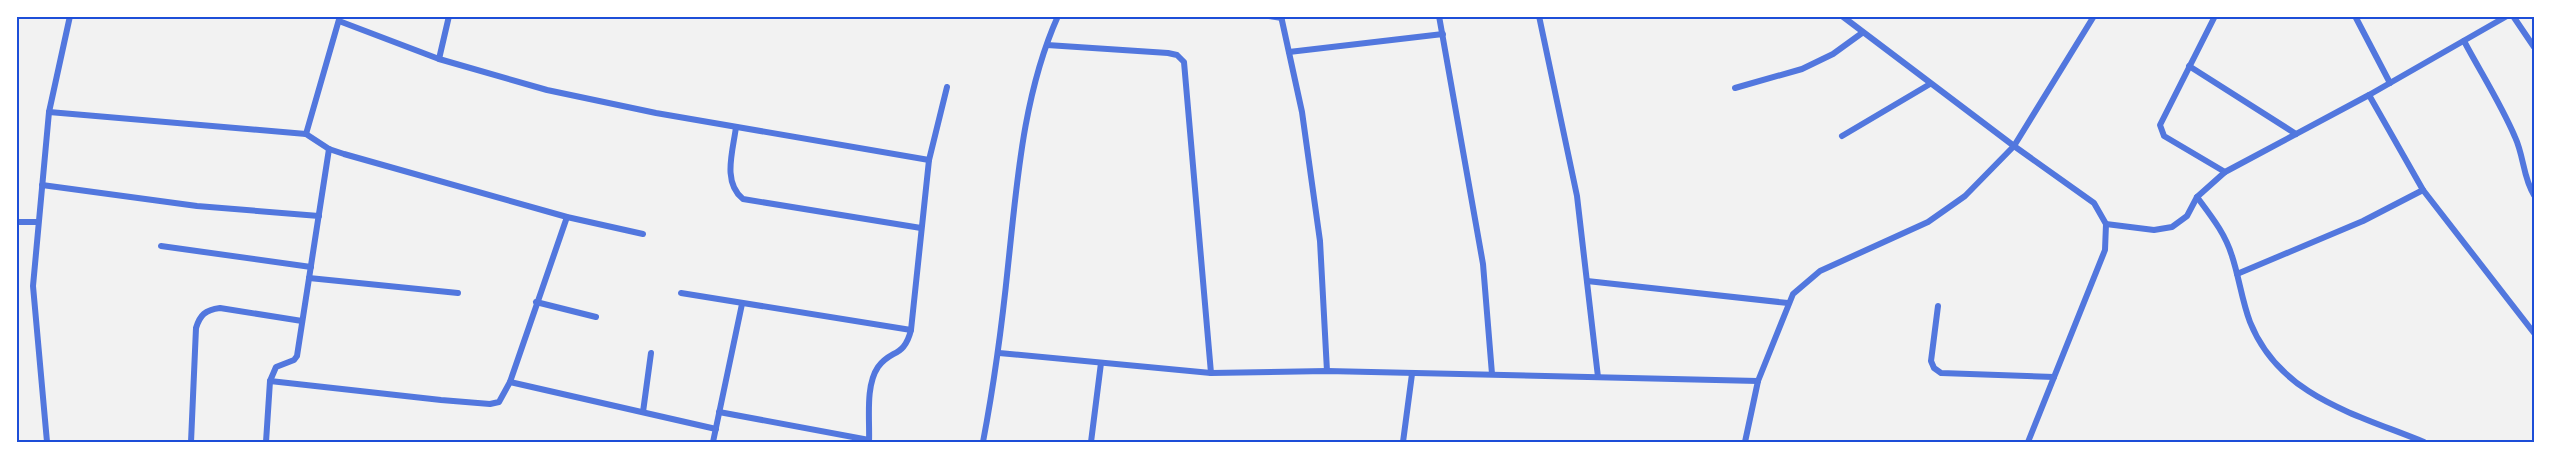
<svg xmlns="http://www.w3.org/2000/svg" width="2551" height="459" font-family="'Asap Condensed',sans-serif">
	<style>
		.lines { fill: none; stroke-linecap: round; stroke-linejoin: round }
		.minor { stroke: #5277de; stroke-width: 6 }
		.neatline { fill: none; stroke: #1d4ed8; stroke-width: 2 }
	</style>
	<rect width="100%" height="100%" fill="#f2f2f2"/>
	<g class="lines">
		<g class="minor">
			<polyline points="1269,16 1282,18"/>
			<polyline points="1281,16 1302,112 1320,241 1327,371"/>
			<polyline points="1439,16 1483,264 1492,374"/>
			<polyline points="1539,16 1577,196 1598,377"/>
			<polyline points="1842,16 2014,146 2094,203 2106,224 2105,250 2028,442"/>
			<polyline points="2215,16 2160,125 2164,136 2225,172"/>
			<polyline points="2355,16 2390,83"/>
			<polyline points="2513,16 2534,47"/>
			<polyline points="339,21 439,59 547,90 656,113 929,160"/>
			<path d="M2464,41c17,32 37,63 51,96 9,19 8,41 19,58"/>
			<polyline points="1047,45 1168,53 1177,55 1184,62 1211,373"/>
			<polyline points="1289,52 1443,34"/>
			<polyline points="439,59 449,16"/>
			<polyline points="2189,66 2296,134"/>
			<polyline points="1735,88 1802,69 1833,54 1862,33"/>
			<polyline points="2369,95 2423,190 2534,333"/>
			<polyline points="49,112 306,134 329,149 344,154 567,217 643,234"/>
			<path d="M736,127c-3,24 -14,55 7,72l178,29"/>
			<polyline points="306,134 340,16"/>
			<polyline points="1842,136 1930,84"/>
			<polyline points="42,185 197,206 319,216"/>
			<path d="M2197,197c14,19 28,36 35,59 7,21 10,45 18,66 30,75 106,92 174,120"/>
			<polyline points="16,222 38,222"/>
			<polyline points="2106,224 2154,230 2172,227 2187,216 2197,197 2225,172 2369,95 2507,16"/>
			<polyline points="161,246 311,267"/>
			<polyline points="2237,274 2363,221 2423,190"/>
			<polyline points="309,278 458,293"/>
			<polyline points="1587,281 1788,303"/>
			<polyline points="681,293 911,330"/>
			<polyline points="536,302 596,317"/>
			<polyline points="1938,306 1931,361 1934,368 1941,373 2054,377"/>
			<polyline points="999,353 1211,373 1327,371 1758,381"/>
			<polyline points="270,381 441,400 490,404 499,402 510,382 567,217"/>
			<polyline points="510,382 716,429"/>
			<polyline points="643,412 651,353"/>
			<polyline points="719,412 869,440"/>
			<polyline points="47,442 33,286 49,112 70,16"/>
			<path d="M191,442l5,-114c4,-13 9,-18 24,-20l82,13"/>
			<polyline points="266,442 270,381 276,367 294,360 297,356 329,149"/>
			<polyline points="713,442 742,304"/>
			<path d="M869,442c1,-22 -4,-56 9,-75 13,-18 26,-9 33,-37l18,-170 18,-73"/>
			<path d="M983,442c11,-58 19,-117 25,-176 9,-83 15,-172 50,-250"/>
			<polyline points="1091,442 1101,363"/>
			<polyline points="1403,442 1412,374"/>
			<polyline points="1745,442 1758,381 1793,294 1820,271 1928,222 1965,196 2014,146 2094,16"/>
		</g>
	</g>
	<rect width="2551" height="459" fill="none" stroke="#ffffff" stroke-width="36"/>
	<rect x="18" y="18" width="2515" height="423" class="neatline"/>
</svg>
